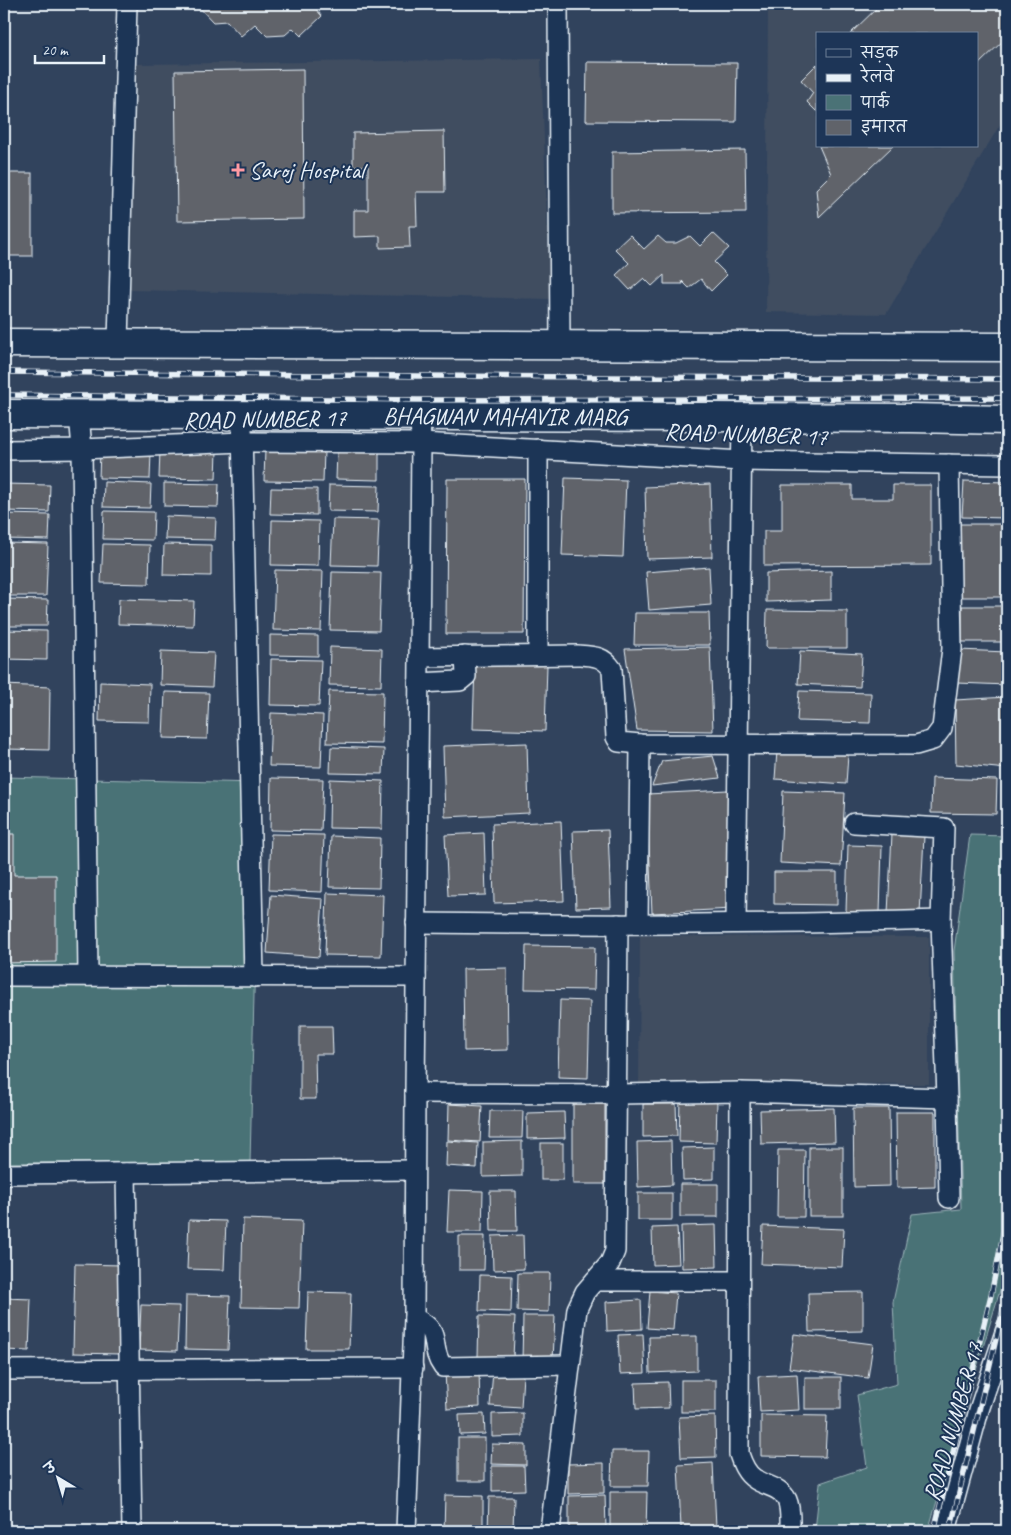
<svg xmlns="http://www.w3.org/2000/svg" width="1011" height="1535" font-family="Caveat,'Playpen Sans Deva',sans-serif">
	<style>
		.built { fill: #3f4d61; fill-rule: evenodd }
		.green { fill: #4a7276; stroke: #99b2b7 }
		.building { fill: #60636a; stroke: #e8f1f8 }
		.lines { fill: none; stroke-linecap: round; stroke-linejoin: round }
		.minor-casing { stroke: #e8f1f8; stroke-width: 22 }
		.secondary-casing { stroke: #e8f1f8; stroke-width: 31 }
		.minor { stroke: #1d3557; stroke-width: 19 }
		.secondary { stroke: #1d3557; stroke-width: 28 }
		.rail-casing { stroke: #e8f1f8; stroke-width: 5.5 }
		.rail { stroke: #1d3557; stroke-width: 4; stroke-dasharray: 11; stroke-linecap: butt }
		.poi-dot { fill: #ff9aa2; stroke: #1d3557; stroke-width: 2 }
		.labels { text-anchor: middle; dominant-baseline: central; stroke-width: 4; stroke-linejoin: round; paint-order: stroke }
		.poi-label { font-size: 24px; fill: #e8f1f8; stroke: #1d3557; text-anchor: start }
		.street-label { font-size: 24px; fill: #e8f1f8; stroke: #1d3557 }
	</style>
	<rect width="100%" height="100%" fill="#31435d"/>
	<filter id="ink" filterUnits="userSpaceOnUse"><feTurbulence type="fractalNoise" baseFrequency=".02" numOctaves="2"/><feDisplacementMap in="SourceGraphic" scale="10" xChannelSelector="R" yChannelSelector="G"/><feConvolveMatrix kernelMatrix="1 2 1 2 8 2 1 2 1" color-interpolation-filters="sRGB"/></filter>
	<g filter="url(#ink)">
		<g class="built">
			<path d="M768,4h239v109l-121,201 -120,-2zM817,34h160v112h-160z"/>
			<polygon points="541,59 550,299 128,290 137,64"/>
			<polygon points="640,936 929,937 929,1084 639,1083"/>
		</g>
		<g class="green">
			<polygon points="4,777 259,783 250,1163 4,1163"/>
			<polygon points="970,835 1007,836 1007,1267 928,1531 815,1531 820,1483 867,1467 857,1395 897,1384 893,1302 912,1214 961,1209 954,951"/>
		</g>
		<g class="building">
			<polygon points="196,4 311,4 322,16 301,36 293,28 285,35 267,36 255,24 241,36 227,21 213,22"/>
			<polygon points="881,4 893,4 897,8 903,4 1007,4 1007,37 977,66 977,34 850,34"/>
			<polygon points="587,62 737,63 736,122 586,121"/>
			<polygon points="817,64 817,112 807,102 813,93 801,80"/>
			<polygon points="303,69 304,219 177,221 175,71"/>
			<polygon points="444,131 445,192 416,192 417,226 409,226 410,247 380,248 380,236 354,237 354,210 368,210 368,166 353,166 353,133"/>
			<polygon points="819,146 893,146 819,217 816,189 831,174"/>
			<polygon points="745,150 746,212 612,213 612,152"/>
			<rect x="4" y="173" width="28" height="83"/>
			<polygon points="713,233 729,248 714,262 727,275 711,291 701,279 689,288 682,281 683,284 664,284 664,275 652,286 644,278 630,290 616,275 629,263 615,249 630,235 644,249 658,236 666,243 676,243 690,236 700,246"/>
			<polygon points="265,449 324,450 323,482 264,481"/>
			<polygon points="160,450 217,451 216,479 159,478"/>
			<polygon points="100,451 151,453 150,479 99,478"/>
			<polygon points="337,452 379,453 379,480 336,479"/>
			<polygon points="565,478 626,480 623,557 562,555"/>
			<polygon points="447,479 525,479 524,634 446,634"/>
			<polygon points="964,481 1007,482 1007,518 962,517"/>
			<polygon points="104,482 151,484 150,508 103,507"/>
			<polygon points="164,483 219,484 218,507 164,506"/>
			<polygon points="4,484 50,485 49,512 4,511"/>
			<polygon points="710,484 712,557 647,559 645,487"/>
			<polygon points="329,485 379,486 378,512 328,511"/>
			<polygon points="782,485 852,485 852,499 893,499 893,485 931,485 931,565 764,566 764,531 782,531"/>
			<polygon points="271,488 317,489 317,515 270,514"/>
			<polygon points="104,511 154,512 153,540 103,539"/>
			<polygon points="4,514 50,515 49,540 4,539"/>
			<polygon points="166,516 216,518 215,540 165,539"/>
			<polygon points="333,519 379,520 377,566 331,565"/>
			<polygon points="272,520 319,521 318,566 271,565"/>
			<polygon points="959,524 1007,524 1007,597 958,597"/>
			<polygon points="4,543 48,544 46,596 4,596"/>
			<polygon points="103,544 150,545 149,584 101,583"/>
			<polygon points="164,544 211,545 211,576 163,575"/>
			<polygon points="709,567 711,605 649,610 646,572"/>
			<polygon points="275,570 323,571 321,631 273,630"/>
			<polygon points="831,571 831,600 766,602 766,573"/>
			<polygon points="332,572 381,573 379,631 330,630"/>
			<polygon points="4,599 48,600 47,626 4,626"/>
			<polygon points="119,599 194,601 193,626 118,624"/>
			<rect x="962" y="606" width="45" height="36"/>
			<polygon points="767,610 847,611 847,648 766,648"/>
			<polygon points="635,613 709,613 710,645 634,645"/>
			<polygon points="4,630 47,631 47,660 4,659"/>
			<polygon points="270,635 318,636 318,656 270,655"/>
			<polygon points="330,647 382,649 381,686 329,685"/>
			<polygon points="710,647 713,731 637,730 625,649"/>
			<polygon points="959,650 1007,652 1007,685 957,683"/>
			<polygon points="161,651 214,653 212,687 160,685"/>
			<polygon points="800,651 862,654 860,687 798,684"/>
			<polygon points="271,659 321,660 319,706 270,705"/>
			<polygon points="475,663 547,665 545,731 473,729"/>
			<polygon points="100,682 150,684 149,722 99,721"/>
			<polygon points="4,685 50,687 49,750 4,749"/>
			<polygon points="329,691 383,692 382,744 327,743"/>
			<polygon points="799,691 871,693 870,723 797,721"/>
			<polygon points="165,692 209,693 207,739 163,738"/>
			<polygon points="1007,697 1007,769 956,764 955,700"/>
			<polygon points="271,713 323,715 321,767 269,766"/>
			<polygon points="527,743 529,813 445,817 443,746"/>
			<polygon points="331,747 384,749 383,774 330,773"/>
			<polygon points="777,751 848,755 846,784 775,779"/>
			<polygon points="713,756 720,778 652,786 662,761"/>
			<polygon points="271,778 323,779 321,831 270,830"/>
			<polygon points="932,778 997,780 996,814 931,813"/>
			<polygon points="330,779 383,781 382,829 329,828"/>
			<polygon points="728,790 733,909 652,913 647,794"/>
			<polygon points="783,791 845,793 841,866 780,863"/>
			<polygon points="561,821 564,901 494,903 492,824"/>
			<polygon points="608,830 611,907 576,908 573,831"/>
			<polygon points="484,833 486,895 448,896 445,835"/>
			<polygon points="4,834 14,834 14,875 56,875 56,962 4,963"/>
			<polygon points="271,834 324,835 322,892 269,890"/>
			<polygon points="892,834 924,836 920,914 888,913"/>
			<polygon points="331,836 380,838 379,888 329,887"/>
			<polygon points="848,845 882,846 880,913 846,912"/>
			<polygon points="774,872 837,872 837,905 774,904"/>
			<polygon points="327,893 383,895 381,956 325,955"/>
			<polygon points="271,895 323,899 319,957 267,953"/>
			<polygon points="526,946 595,947 594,990 525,989"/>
			<polygon points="507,968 508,1050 464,1051 463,969"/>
			<polygon points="560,1000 590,1001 588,1078 558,1077"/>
			<polygon points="300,1026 332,1026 333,1054 315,1054 316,1099 300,1099"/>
			<polygon points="680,1098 717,1099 716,1143 679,1142"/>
			<rect x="573" y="1100" width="32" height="84"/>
			<polygon points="449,1104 482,1106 480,1142 448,1140"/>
			<polygon points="643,1104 676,1104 677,1136 643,1137"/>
			<polygon points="834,1108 835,1142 761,1144 760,1110"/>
			<polygon points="853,1108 889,1108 890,1186 854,1187"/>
			<polygon points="490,1111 523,1111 522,1138 489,1138"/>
			<polygon points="564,1112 565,1138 527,1139 527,1113"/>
			<polygon points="896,1112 935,1112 935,1187 897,1188"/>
			<polygon points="447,1141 478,1143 477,1168 446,1166"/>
			<polygon points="522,1141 522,1176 483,1177 483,1142"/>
			<polygon points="671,1141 672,1185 638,1187 637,1142"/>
			<rect x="541" y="1143" width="22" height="37"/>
			<polygon points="714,1147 714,1179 683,1180 682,1148"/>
			<rect x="809" y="1147" width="34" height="69"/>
			<polygon points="778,1150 805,1150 804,1217 777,1217"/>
			<rect x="680" y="1184" width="38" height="33"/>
			<polygon points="449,1190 483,1191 482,1232 447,1232"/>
			<polygon points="490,1191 516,1191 517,1231 491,1231"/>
			<rect x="638" y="1193" width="34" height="27"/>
			<polygon points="243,1219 302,1221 299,1308 241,1307"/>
			<polygon points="189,1220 226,1221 224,1270 187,1269"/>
			<polygon points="716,1225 717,1267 682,1268 681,1226"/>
			<polygon points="763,1226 844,1229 842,1267 761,1264"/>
			<polygon points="677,1227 679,1264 653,1265 652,1228"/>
			<polygon points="523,1235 524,1269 493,1270 492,1236"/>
			<polygon points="459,1236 485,1236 484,1270 459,1270"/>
			<polygon points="75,1264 122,1265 120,1354 73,1353"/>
			<polygon points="518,1273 550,1273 549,1312 517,1311"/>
			<polygon points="480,1275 512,1276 511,1312 479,1311"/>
			<polygon points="650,1291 676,1293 673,1330 647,1328"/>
			<polygon points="308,1292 351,1293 349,1349 306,1349"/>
			<polygon points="863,1292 863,1331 809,1332 808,1293"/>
			<polygon points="186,1295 230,1296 228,1350 185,1349"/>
			<polygon points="4,1298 31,1299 29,1351 4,1350"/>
			<polygon points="641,1300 642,1329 607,1331 606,1302"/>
			<polygon points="141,1305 179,1306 177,1351 139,1350"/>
			<polygon points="479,1316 515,1317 513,1357 478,1357"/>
			<polygon points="523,1316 555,1316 553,1361 522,1361"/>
			<polygon points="643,1334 645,1373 620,1374 618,1335"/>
			<polygon points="794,1334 873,1344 868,1378 789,1368"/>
			<polygon points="697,1336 697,1371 650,1373 649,1337"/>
			<polygon points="479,1370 480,1407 447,1409 445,1372"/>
			<polygon points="493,1372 523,1375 521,1408 490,1406"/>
			<polygon points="797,1374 799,1410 760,1412 758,1376"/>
			<rect x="805" y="1377" width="36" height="32"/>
			<rect x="681" y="1380" width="35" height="32"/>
			<polygon points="668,1382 669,1408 636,1409 635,1383"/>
			<polygon points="523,1413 523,1436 492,1437 492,1414"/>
			<polygon points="484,1414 485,1434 460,1435 459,1415"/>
			<polygon points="761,1415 827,1416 825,1457 761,1456"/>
			<polygon points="715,1416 716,1457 681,1458 679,1417"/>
			<rect x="458" y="1438" width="27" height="43"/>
			<polygon points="492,1444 526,1445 526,1465 491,1464"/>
			<polygon points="612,1451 649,1451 648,1486 611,1486"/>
			<polygon points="604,1463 604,1493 568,1494 568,1464"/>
			<polygon points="713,1463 716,1527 681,1528 678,1465"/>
			<polygon points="492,1466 524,1466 525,1490 492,1491"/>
			<polygon points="610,1492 647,1492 646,1531 610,1531"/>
			<polygon points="445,1495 483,1496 483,1531 444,1531"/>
			<polygon points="605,1495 606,1529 569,1529 569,1496"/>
			<polygon points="489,1497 514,1497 513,1531 488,1531"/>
		</g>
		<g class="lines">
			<defs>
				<g id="minor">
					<polyline points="558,4 560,345"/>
					<polyline points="118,343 127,4"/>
					<polyline points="79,414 82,449 88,976"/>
					<polyline points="242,429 254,977"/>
					<polyline points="4,450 82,449 242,442 421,443 742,461 1007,465"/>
					<polyline points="538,655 538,449"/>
					<path d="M419,657l159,-2c16,1 25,1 34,14l4,68 3,5 21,2 276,1 17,-5 9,-12 10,-79 -3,-185"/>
					<polyline points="418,683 460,681 466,676 465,656"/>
					<polyline points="854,823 944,828 941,920 947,1098 949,1198"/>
					<path d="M416,923c175,2 350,2 525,-3"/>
					<polyline points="736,923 742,417"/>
					<polyline points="638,924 640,744"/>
					<polyline points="4,976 416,977"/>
					<path d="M740,1092l-1,362c3,9 7,20 16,25 12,8 25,7 32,21 4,9 3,21 3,31"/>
					<polyline points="415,1093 618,1094 740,1092 947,1098"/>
					<polyline points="126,1173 132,1531"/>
					<polyline points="4,1174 414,1170"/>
					<polyline points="595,1281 739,1281"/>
					<path d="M414,1318c31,14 13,27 29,49l127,-2"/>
					<polyline points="4,1370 413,1368"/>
					<polyline points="406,1531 414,1318 415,1093 421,443 420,416"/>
					<polyline points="550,1531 577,1309 585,1292 610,1263 615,1251 618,924"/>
					<polyline points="946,1531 979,1410 1007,1326"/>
				</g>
				<g id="secondary">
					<polyline points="4,343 1007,347"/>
					<path id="s1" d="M4,414l908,4 95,2"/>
				</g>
			</defs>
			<use href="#minor" class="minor-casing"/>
			<use href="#secondary" class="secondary-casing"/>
			<use href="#minor" class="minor"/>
			<use href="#secondary" class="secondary"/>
			<defs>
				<g id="rail">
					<polyline points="4,372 418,376 1007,379"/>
					<polyline points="4,395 418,400 1007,398"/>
					<polyline points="934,1531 991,1295 1007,1214"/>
					<polyline points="950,1531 1007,1293"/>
				</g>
			</defs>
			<use href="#rail" class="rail-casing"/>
			<use href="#rail" class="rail"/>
		</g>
	</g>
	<path class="poi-dot" d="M235.5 162.5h5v5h5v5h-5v5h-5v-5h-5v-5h5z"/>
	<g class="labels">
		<g class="poi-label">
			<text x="249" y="170">Saroj Hospital</text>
		</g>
		<g class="street-label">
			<text stroke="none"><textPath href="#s1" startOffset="501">BHAGWAN MAHAVIR MARG</textPath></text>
			<text transform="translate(265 419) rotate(-1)">ROAD NUMBER 17</text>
			<text transform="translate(746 434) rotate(2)">ROAD NUMBER 17</text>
			<text transform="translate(953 1422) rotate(-74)">ROAD NUMBER 17</text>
		</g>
	</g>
	<rect width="1011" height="1535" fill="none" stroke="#1d3557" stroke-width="20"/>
	<rect x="10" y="10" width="991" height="1515" fill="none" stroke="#e8f1f8" stroke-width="2" filter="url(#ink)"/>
	<rect x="816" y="32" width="162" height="115" fill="#1d3557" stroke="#6e8097"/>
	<rect x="826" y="49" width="25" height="8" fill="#1d3557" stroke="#6e8097"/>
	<text x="861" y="58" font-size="15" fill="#e8f1f8">सड़क</text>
	<rect x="826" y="74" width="25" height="8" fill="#e8f1f8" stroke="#6e8097"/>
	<text x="861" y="82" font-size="15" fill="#e8f1f8">रेलवे</text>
	<rect x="826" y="95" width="25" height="15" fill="#4a7276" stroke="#6e8097"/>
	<text x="861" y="108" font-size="15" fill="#e8f1f8">पार्क</text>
	<rect x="826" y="120" width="25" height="15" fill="#60636a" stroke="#6e8097"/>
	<text x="861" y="132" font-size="15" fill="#e8f1f8">इमारत</text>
	<g transform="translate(58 1478) rotate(322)" stroke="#1d3557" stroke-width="4" paint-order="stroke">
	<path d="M0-4L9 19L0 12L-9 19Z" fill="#e8f1f8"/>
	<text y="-8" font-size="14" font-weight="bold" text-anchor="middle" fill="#e8f1f8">उ</text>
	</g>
	<path d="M35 55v8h69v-8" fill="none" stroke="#e8f1f8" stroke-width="2.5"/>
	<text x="42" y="55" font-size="15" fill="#e8f1f8" stroke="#1d3557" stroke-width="4" paint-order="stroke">20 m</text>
</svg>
